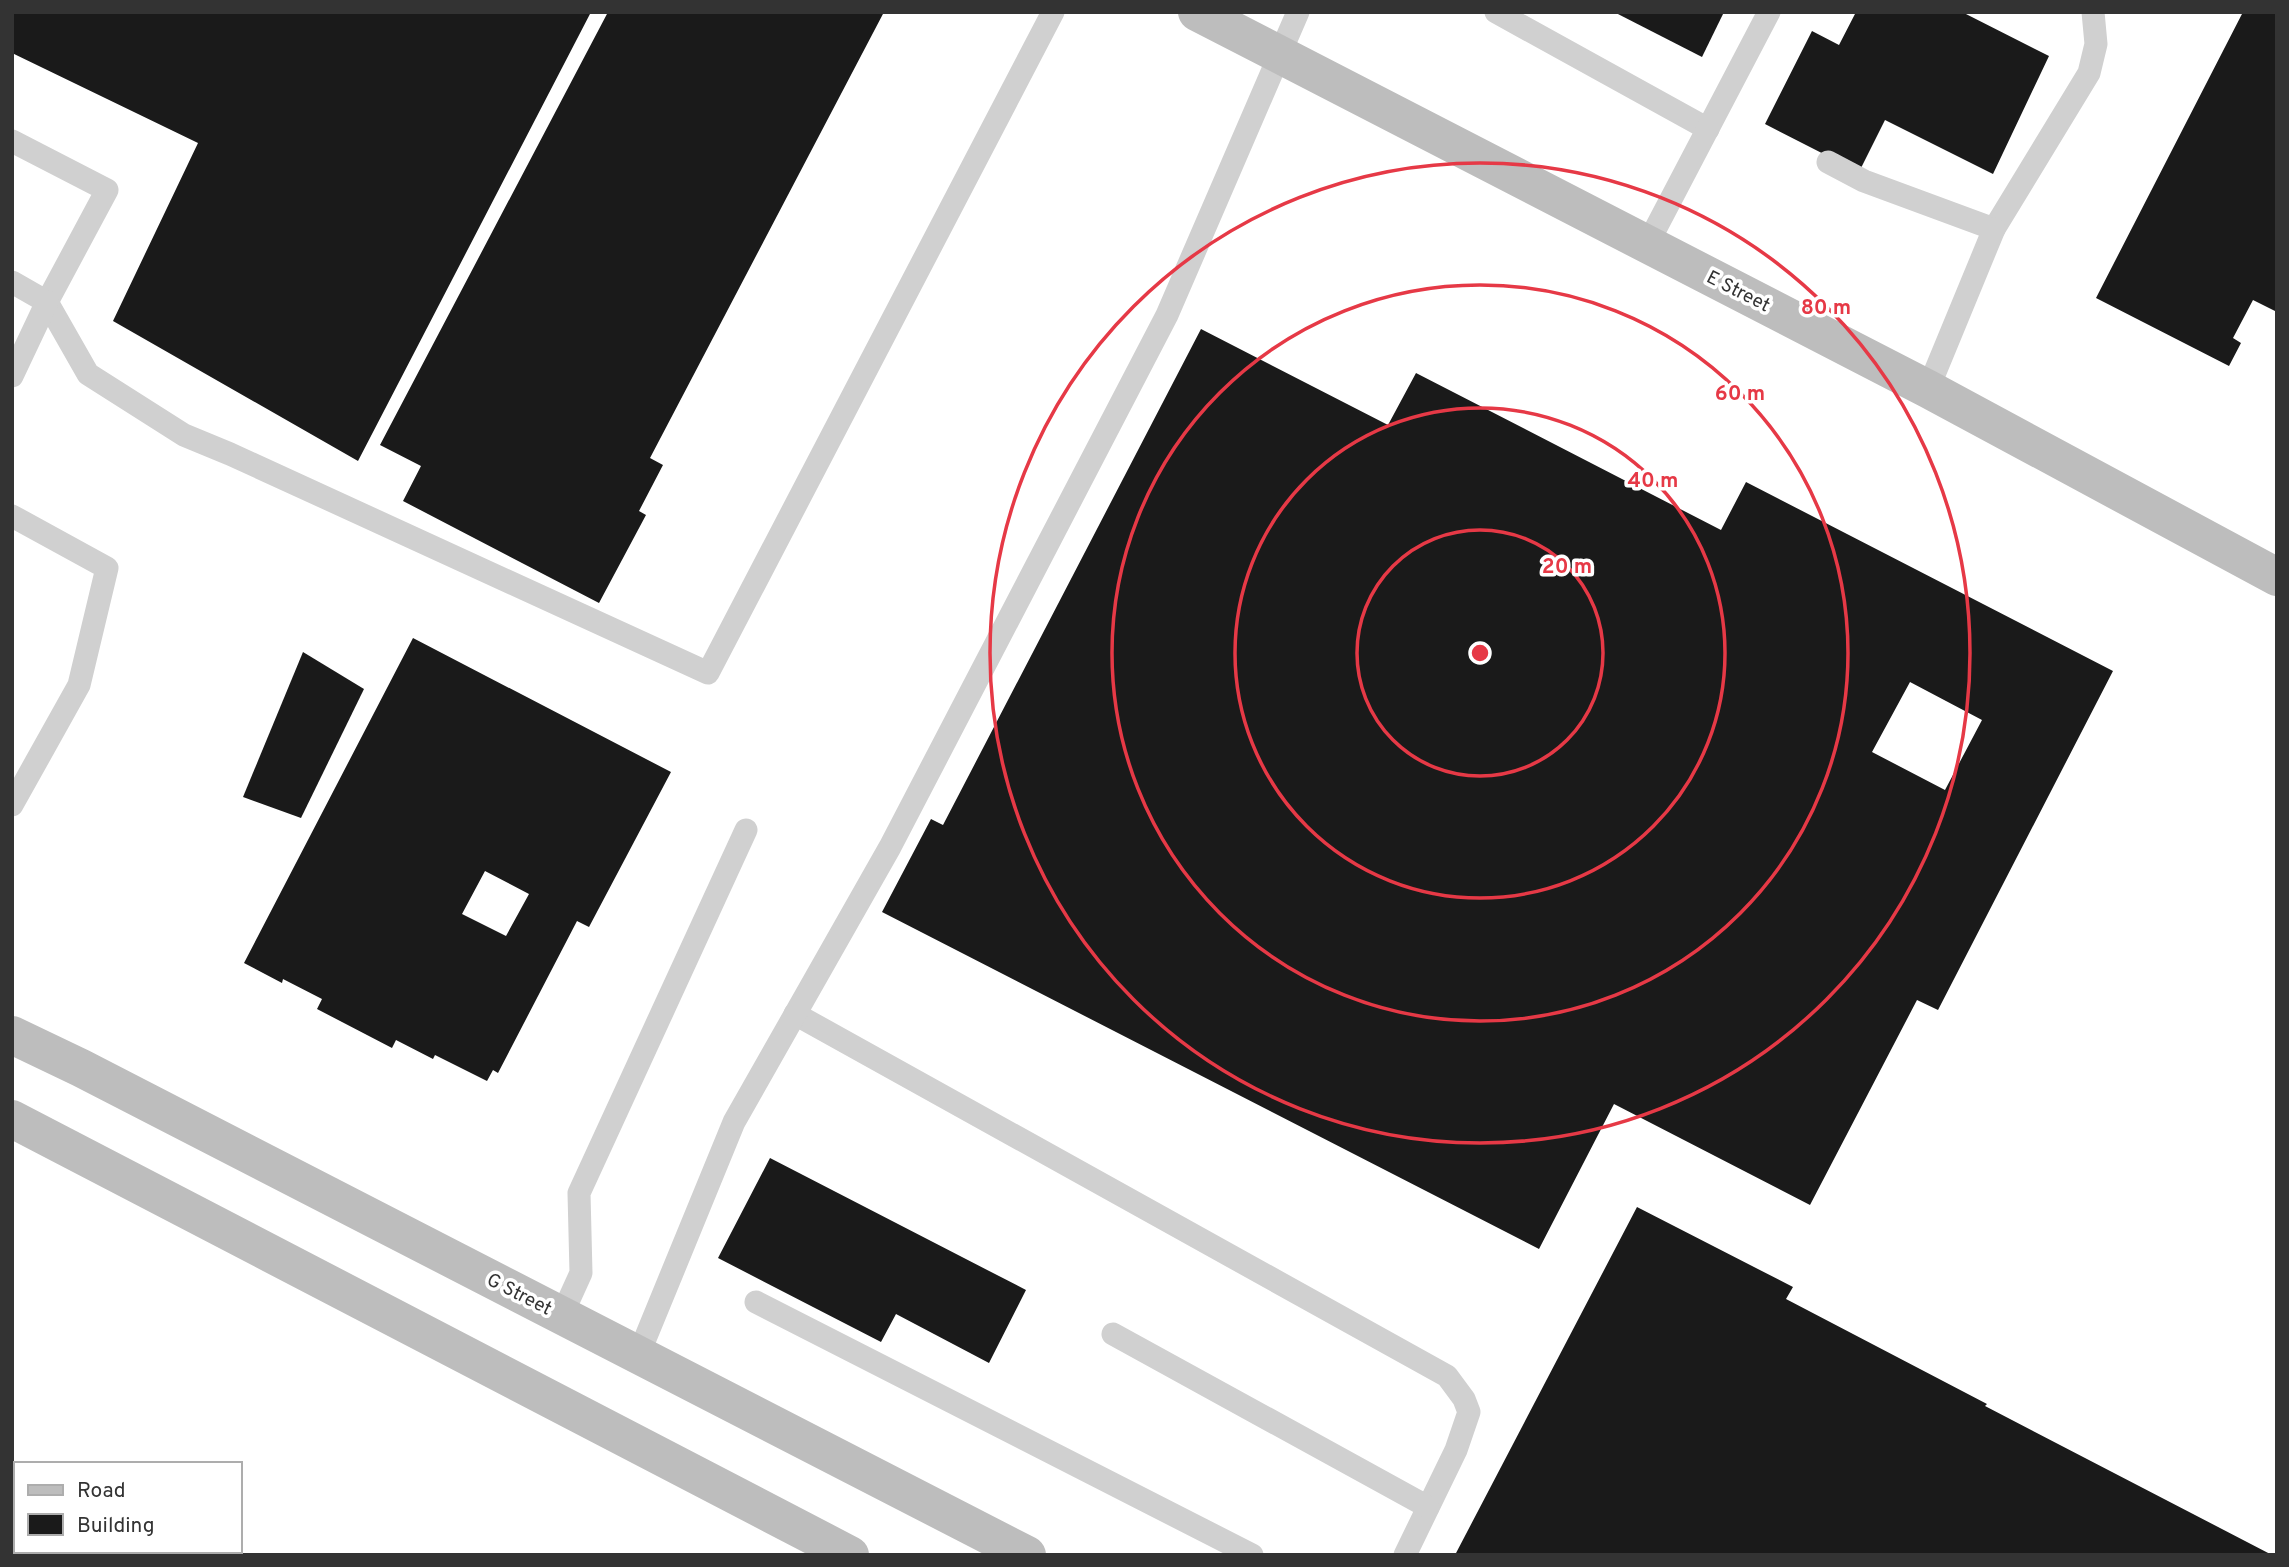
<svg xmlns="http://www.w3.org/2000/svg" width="2289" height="1567" font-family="Overpass,sans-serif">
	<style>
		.building { fill: #1a1a1a; fill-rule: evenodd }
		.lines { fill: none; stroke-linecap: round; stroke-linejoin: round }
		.lane { stroke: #d0d0d0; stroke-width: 23 }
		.secondary { stroke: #bdbdbd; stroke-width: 38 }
		.ring { fill: none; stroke: #e63946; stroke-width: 3.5 }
		.labels { text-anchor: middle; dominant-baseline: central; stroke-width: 7; stroke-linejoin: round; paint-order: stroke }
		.street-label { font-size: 19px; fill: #333; stroke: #fff }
		.centre { fill: #e63946; stroke: #fff; stroke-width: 3.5 }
		.ring-label { font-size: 21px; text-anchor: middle; font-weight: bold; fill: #e63946; stroke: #fff; stroke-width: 7; stroke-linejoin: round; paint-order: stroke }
	</style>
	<rect width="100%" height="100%" fill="#fff"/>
	<g class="building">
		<polygon points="12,12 591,12 358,461 113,321 198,143 12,53"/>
		<polygon points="608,12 884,12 650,458 663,465 639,511 646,515 599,603 403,501 421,466 380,445"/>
		<polygon points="1614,12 1724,12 1702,57"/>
		<polygon points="1856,12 1962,12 2049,56 1993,174 1885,120 1859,172 1765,124 1812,31 1839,45"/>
		<polygon points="2243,12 2277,12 2277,312 2253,300 2233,338 2241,343 2229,366 2096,298"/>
		<path d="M1201,329l187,96 28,-52 305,157 25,-48 367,189 -175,339 -21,-10 -107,205 -196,-101 -75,145 -657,-337 49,-93 12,6zM1910,682l72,38 -37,70 -73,-38z"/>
		<path d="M413,638l258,134 -82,155 -12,-6 -79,152 -5,-3 -6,11 -52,-26 -2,4 -37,-19 -4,8 -75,-39 5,-10 -39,-20 -1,4 -38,-20zM485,871l44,23 -23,42 -44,-22z"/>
		<polygon points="303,652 364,689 301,818 243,797"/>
		<polygon points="770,1158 1026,1290 989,1363 896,1314 881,1342 718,1258"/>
		<polygon points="1637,1207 1793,1287 1786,1299 1987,1404 1985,1406 2272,1555 1455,1555"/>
	</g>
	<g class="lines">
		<g class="lane">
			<polyline points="1496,12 1708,129"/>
			<polyline points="12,141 107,190 47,302 12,282"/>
			<polyline points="1828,162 1864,181 1994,229 2089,73 2096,44 2093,12"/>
			<polyline points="1647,245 1769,12"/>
			<polyline points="47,302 88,374 184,435 230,454 708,673 1053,12"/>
			<polyline points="12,376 47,302"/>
			<polyline points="1928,389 1994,229"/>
			<polyline points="12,516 107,568 79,685 12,805"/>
			<polyline points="795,1014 1447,1376 1464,1399 1469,1412 1456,1450 1405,1555"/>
			<polyline points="756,1302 1252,1555"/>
			<polyline points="561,1317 581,1273 579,1193 746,830"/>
			<polyline points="1113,1334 1428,1507"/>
			<polyline points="638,1356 734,1122 890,847 1167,315 1298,12"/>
		</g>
		<g class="secondary">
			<polyline points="1197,12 1928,389 2277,577"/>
			<polyline points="12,1035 81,1068 1027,1555"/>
			<polyline points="12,1119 850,1555"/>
		</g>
	</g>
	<g class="ring">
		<circle cx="1480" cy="653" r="123"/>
		<circle cx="1480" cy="653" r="245"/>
		<circle cx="1480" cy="653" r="368"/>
		<circle cx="1480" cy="653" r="490"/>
	</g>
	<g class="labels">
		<g class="street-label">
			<text transform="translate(1738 292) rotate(27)">E Street</text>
			<text transform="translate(519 1295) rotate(27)">G Street</text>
		</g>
	</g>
	<circle cx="1480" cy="653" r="10" class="centre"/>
	<g class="ring-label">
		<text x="1826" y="314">80 m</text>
		<text x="1740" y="400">60 m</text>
		<text x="1653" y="487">40 m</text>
		<text x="1567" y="573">20 m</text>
	</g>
	<rect width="2289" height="1567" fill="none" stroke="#333333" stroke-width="28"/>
	<rect x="14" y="1462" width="228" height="91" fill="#ffffff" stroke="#adadad" stroke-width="2"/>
	<rect x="28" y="1485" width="35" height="10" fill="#bdbdbd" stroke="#adadad" stroke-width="2"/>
	<text x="77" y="1497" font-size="21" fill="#333333">Road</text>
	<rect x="28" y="1514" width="35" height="21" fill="#1a1a1a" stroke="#adadad" stroke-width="2"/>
	<text x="77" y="1532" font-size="21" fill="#333333">Building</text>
</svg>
